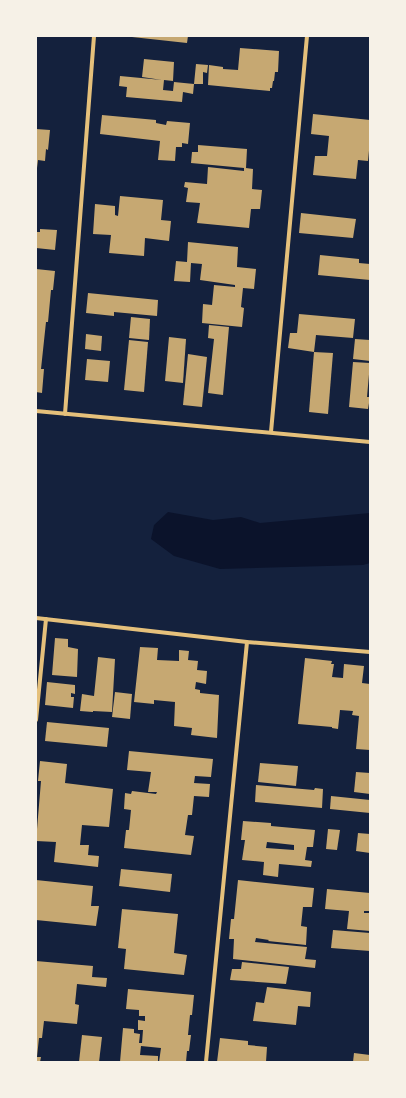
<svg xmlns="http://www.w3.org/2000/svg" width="406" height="1098" font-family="'Alegreya Sans',sans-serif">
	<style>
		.water { fill: #0b132b }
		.building { fill: #c6a872; fill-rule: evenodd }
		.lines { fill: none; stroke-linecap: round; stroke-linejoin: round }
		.minor { stroke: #e5c07b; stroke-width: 4 }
	</style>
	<rect width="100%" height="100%" fill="#14213d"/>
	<polygon class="water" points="168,512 213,520 241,517 260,523 370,513 370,563 363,565 220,569 174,556 151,539 154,525"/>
	<g class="building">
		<polygon points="132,36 188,36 187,43 132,37"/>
		<polygon points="240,48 279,51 278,72 275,72 274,81 273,81 272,88 270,88 270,91 208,85 209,65 223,67 223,69 238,70"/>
		<polygon points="144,59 174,62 173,81 164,80 163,90 173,91 174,82 194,84 193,94 183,92 182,102 126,97 127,87 119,86 120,76 162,80 142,77"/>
		<polygon points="196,64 208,65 207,73 203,72 203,84 194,84"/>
		<polygon points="313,114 370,120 370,140 368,161 358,160 356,179 313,175 315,156 327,156 329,136 311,134"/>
		<polygon points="102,115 156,120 156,123 166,125 167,121 190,123 188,144 182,143 182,147 176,147 175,161 158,160 160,141 100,134"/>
		<polygon points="36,129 50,130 48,150 46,149 45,161 38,160 37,168 36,168"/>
		<polygon points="198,145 247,149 246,168 253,169 252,189 262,190 260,209 251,209 249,228 197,223 200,203 186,202 188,188 184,187 185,182 207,184 208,167 244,171 244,168 191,163 192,152 198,152"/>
		<polygon points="120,196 163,200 161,220 171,221 169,241 145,238 144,256 109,253 111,235 93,234 95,204 115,206 115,215 118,216"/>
		<polygon points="301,213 356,219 353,238 299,233"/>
		<polygon points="40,229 57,230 55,250 36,248 36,232 40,232"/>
		<polygon points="188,242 238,247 237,267 256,269 254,289 243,288 241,307 244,308 242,327 202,323 203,304 212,305 214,285 235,287 235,285 200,280 202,264 191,263 190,282 174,281 176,261 187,262"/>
		<polygon points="320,255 359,259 359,263 370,264 370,280 318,275"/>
		<polygon points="36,269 55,271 53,290 51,290 48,322 46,322 41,369 44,369 42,393 36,392"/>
		<polygon points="88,293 158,300 157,316 114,312 114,316 86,313"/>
		<polygon points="299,314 355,319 353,338 316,335 314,352 288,348 290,333 297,333"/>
		<polygon points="131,317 150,319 149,340 129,338"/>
		<polygon points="209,325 229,327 223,395 208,393 214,339 208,338"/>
		<polygon points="86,334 102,336 101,351 85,349"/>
		<polygon points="169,337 186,339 183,383 165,381"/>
		<polygon points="355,339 370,340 370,361 353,359"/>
		<polygon points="129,340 148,342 144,392 124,390"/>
		<polygon points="314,352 333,353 328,414 309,412"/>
		<polygon points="188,354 207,357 202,407 183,405"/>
		<polygon points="87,359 110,361 108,382 85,380"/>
		<polygon points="353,362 370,363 367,397 370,397 368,409 349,407"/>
		<polygon points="55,638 68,639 68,647 78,649 77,677 52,675"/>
		<polygon points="140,647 158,648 157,660 179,661 179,650 189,651 188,660 198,661 197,670 207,671 206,684 196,682 195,689 200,690 200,693 219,695 217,738 191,735 192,728 174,726 175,702 154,700 154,704 134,702"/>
		<polygon points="98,657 115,659 112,712 93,711 93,712 80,711 82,694 94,696"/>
		<polygon points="305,658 332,661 331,664 334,664 332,677 343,678 344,664 364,666 362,683 370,684 370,750 356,749 359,716 352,715 353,711 340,710 338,729 332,728 332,727 298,724"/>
		<polygon points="47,682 75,685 75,694 71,693 71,697 74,697 73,708 45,705"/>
		<polygon points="115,692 132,694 130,719 112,717"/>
		<polygon points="47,722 109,728 107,747 45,741"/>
		<polygon points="129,751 213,759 211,777 195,776 194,783 210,784 209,797 194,796 192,815 188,815 185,835 194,836 191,855 124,848 126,830 129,830 131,810 124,809 125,793 131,794 132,791 156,794 157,792 148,792 151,772 127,770"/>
		<polygon points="40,761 67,764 65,783 113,789 109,827 82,825 80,845 89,845 88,855 99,856 98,867 54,862 56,842 36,841 41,781 38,781"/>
		<polygon points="260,763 298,766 296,786 258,782"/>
		<polygon points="356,772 370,773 370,794 354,792"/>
		<polygon points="256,785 314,790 315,788 323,789 322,808 255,802"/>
		<polygon points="331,796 370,800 370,813 330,809"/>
		<path d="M243,821l28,2v3l44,4 -2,17h-6l-2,13 7,1 -1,6 -32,-3 -1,13 -15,-2 1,-13 -22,-2 3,-20h-4zM267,842l27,3v5l-28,-2z"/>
		<polygon points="328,829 340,830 337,850 326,849"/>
		<polygon points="358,833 370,834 370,853 356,851"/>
		<polygon points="121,869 172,874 170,892 119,886"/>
		<polygon points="36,880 93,886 91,906 99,906 96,926 36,920"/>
		<polygon points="238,880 314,888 312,907 303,907 301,926 307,927 306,945 268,941 269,940 256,938 255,942 307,947 305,959 316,960 315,968 233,959 234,939 229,939 231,919 234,919"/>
		<polygon points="327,889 370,893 370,911 364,911 364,913 370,913 370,931 347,929 349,911 325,909"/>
		<polygon points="122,909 178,914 174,953 187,955 184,975 124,969 126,949 118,948"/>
		<polygon points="333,930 370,933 370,951 331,948"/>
		<polygon points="36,961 93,966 92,977 107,978 106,987 77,984 75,1004 79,1005 77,1024 44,1021 42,1038 39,1038 37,1057 41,1057 40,1062 36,1062"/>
		<polygon points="242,962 289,967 286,984 230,980 232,969 241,969"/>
		<polygon points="267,987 311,992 310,1007 298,1006 296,1025 253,1021 256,1002 264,1003"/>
		<polygon points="128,989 194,995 192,1015 190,1015 188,1035 191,1035 189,1051 187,1051 186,1062 159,1062 161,1048 141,1046 140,1055 158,1056 158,1062 120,1062 123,1028 134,1029 134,1033 140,1034 139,1043 142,1043 143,1030 138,1030 138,1020 145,1021 145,1016 139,1016 139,1010 126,1009"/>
		<polygon points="82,1035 102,1037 99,1062 79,1062"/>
		<polygon points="220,1038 248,1041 248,1045 267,1047 266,1062 217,1062"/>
		<polygon points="354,1053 370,1055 370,1062 353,1062"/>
	</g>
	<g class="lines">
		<g class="minor">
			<polyline points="36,411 370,442"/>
			<polyline points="65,414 94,36"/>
			<polyline points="271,432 307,36"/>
			<polyline points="36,618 247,642 370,652"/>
			<polyline points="36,720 46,619"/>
			<polyline points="206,1062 247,642"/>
		</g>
	</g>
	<rect width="406" height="1098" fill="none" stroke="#f6f1e7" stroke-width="74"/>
</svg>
